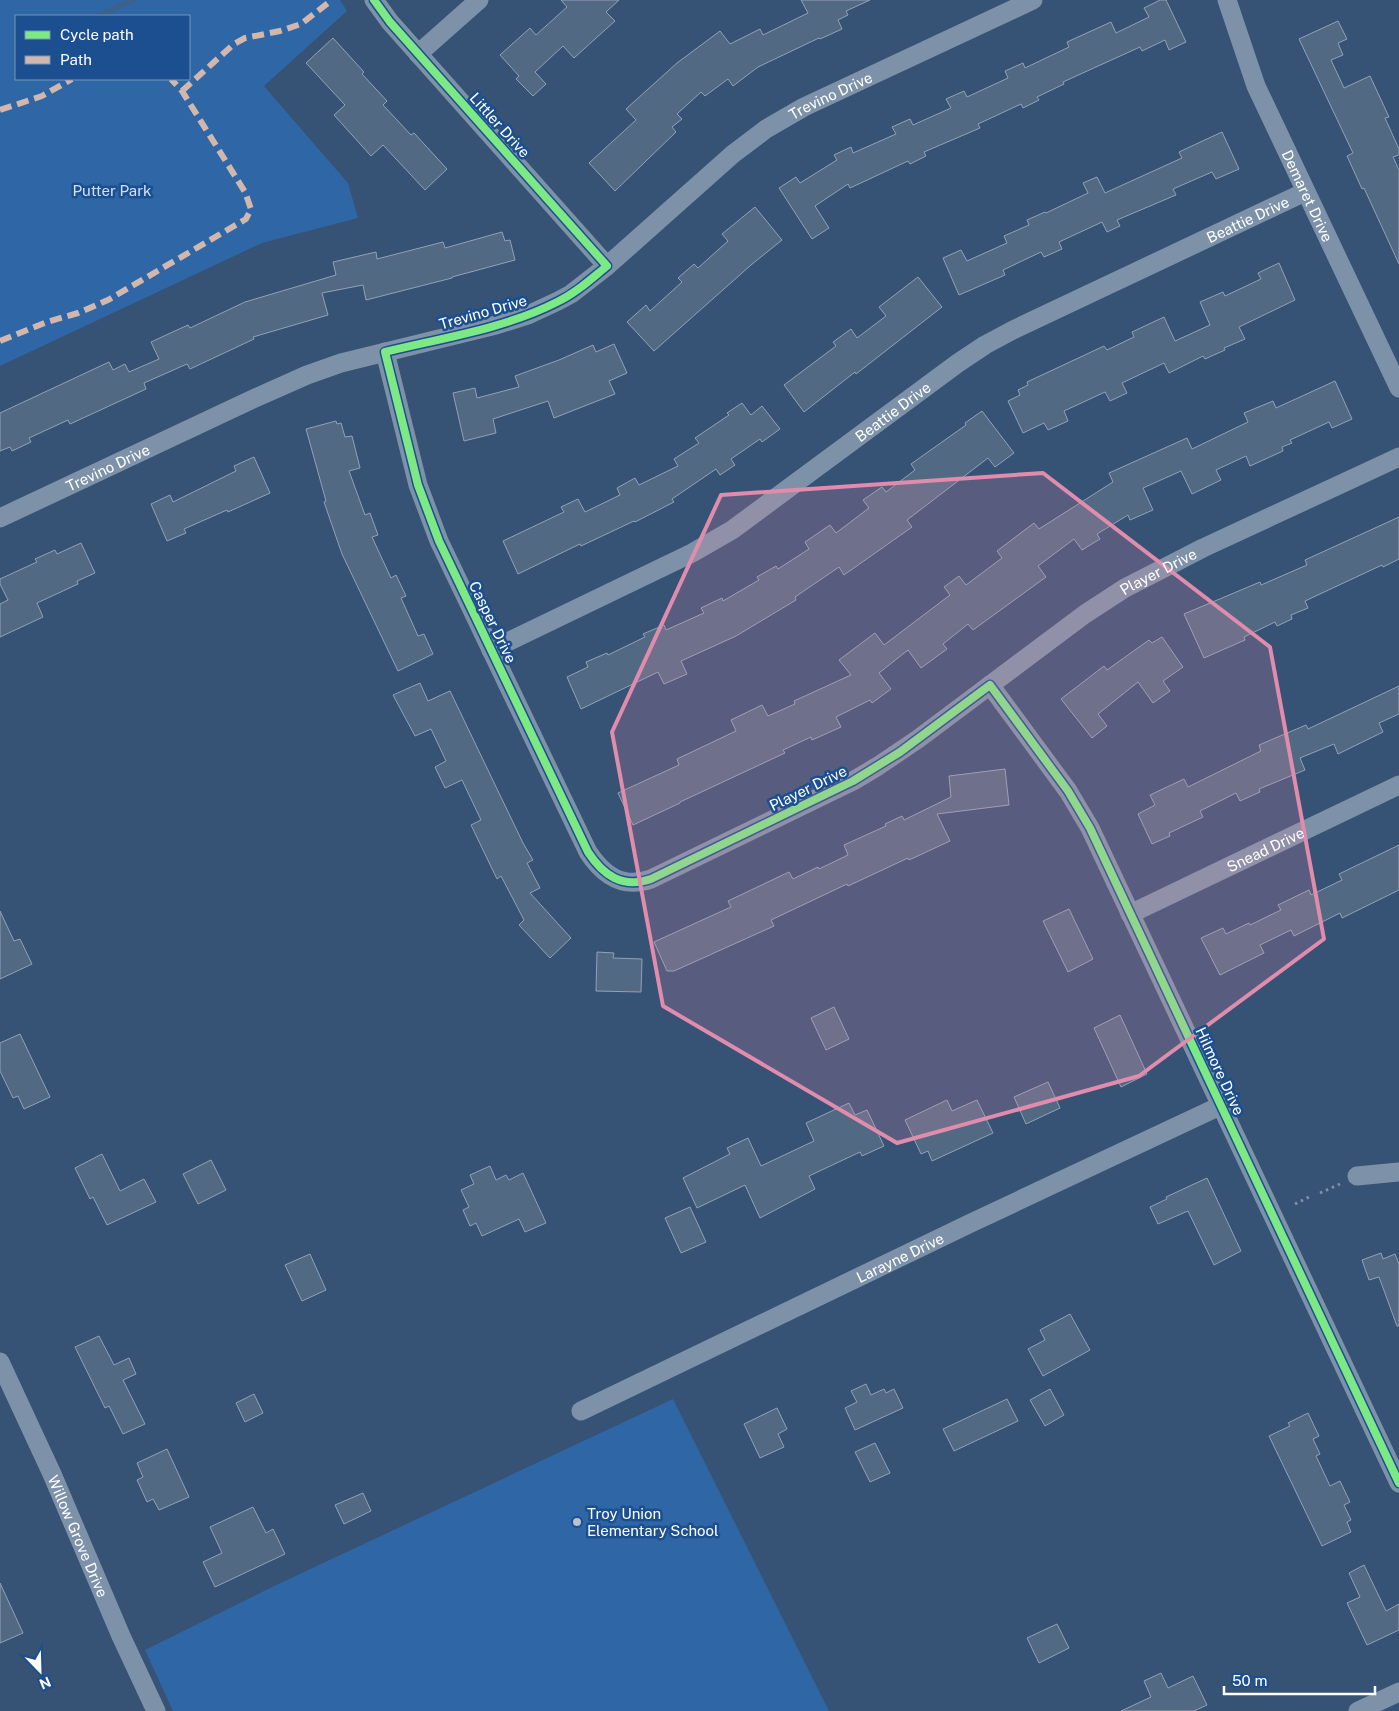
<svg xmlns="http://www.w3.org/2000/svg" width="1399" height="1711" font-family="'Public Sans',sans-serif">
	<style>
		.green { fill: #2f66a5; fill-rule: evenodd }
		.water { fill: #3b618d }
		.building { fill: #526984; stroke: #92a2b6 }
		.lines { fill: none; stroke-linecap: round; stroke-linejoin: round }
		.path { stroke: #7d92a8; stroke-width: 3; stroke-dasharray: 2.5 4; stroke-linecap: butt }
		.street { stroke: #7d92a8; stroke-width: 19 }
		.quiet { stroke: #d1b7ad; stroke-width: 6; stroke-dasharray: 12 6; stroke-linecap: butt }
		.cycleway-casing { stroke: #1b4f8f; stroke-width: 11 }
		.cycleway { stroke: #7ce984; stroke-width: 8 }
		.marked { fill: #e08cad; fill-opacity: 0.2; stroke: #e08cad; stroke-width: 4; stroke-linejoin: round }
		.poi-dot { fill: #b9c2ce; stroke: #1b4f8f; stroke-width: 2 }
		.labels { text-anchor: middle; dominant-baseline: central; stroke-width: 5; stroke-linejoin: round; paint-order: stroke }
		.street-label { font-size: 15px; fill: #fff; stroke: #1b4f8f }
		.park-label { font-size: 15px; fill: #cfe3fa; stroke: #1b4f8f }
		.poi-label { font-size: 15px; fill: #fff; stroke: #1b4f8f; text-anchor: start }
	</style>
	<rect width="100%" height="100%" fill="#365274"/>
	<g class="green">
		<path d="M0,0h340l7,11 -83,75 84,97 10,35 -96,25 -262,123zM16,16h173v63h-173z"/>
		<polygon points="673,1399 829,1711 173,1711 145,1650 272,1587"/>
	</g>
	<polygon class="water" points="126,0 140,0 106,16 91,16"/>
	<g class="building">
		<polygon points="561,0 619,0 606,12 615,21 574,58 563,46 535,72 546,84 533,96 516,79 519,76 500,55 530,28 536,35 567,7"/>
		<polygon points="801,0 870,0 846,11 848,15 838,20 842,29 820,39 819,38 758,67 733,86 728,79 705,96 701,92 677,114 682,119 672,127 676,132 615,191 589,163 636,120 626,109 677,63 720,31 730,44 760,29 763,35 808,13"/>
		<polygon points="1160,0 1166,0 1186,42 1169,50 1165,40 1142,51 1140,47 1063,82 1064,84 1037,97 1039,100 1023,108 1021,104 978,124 980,128 924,152 926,156 910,164 908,161 850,188 848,184 815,206 829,228 812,239 779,188 796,177 800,183 837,160 834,155 851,147 853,153 896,134 892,127 910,119 913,125 951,108 946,99 964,91 967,97 1008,78 1005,71 1023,63 1025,68 1069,47 1067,42 1111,22 1116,33 1149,17 1144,8"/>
		<polygon points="1338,21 1347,39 1338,43 1343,55 1331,60 1344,88 1370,76 1389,117 1385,118 1399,149 1399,155 1393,157 1399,170 1399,264 1364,188 1362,189 1347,156 1353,153 1299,39"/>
		<polygon points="333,38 364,72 362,74 387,101 383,105 411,135 414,133 447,169 425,190 383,145 371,156 334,115 345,105 306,63"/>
		<polygon points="1222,132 1239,169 1216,179 1212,172 1173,189 1176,195 1117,220 1120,226 1107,232 1102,222 1059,242 1062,249 1044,257 1041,252 1003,270 1005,275 959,295 943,258 961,250 967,261 1007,243 1004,236 1029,225 1027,220 1045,212 1046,213 1088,193 1083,183 1097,177 1105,193 1182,158 1179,152"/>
		<polygon points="755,207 782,240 751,265 654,351 627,322 646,305 650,311 682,282 678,278 694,264 698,268 728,241 722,234"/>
		<polygon points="502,232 505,241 510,240 515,260 452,277 452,278 366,300 363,285 322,293 328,315 253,337 254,339 190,369 187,364 144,383 146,389 70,424 68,420 29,438 31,442 12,451 10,447 0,451 0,413 109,362 113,370 125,364 129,372 159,359 151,342 188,325 190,328 245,302 336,275 333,262 376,252 377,259 443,242 445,248"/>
		<polygon points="1279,263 1295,300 1239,327 1245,339 1224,348 1225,350 1205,359 1203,356 1169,373 1164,363 1122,383 1127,393 1110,401 1105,392 1064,411 1068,421 1048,430 1044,423 1023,433 1008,401 1020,395 1018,390 1028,385 1027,382 1104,346 1107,350 1134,337 1132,332 1164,317 1175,341 1210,325 1200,302 1223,292 1225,296 1261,279 1258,273"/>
		<polygon points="918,277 942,307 856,374 855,372 804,412 784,385 836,346 833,342 851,329 857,338 886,316 879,307"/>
		<polygon points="614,344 627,373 609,381 615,394 554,418 548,401 493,419 496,433 464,441 453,393 475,388 477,398 519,387 515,376 559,360 593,345 596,352"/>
		<polygon points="1335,381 1352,419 1332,428 1329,422 1290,440 1292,443 1282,447 1283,451 1250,466 1246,456 1216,470 1221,480 1192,494 1181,471 1143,488 1153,510 1130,520 1128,515 1097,534 1100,539 1082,550 1074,539 1038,566 1046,577 973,630 968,624 943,644 947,649 921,668 908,650 879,673 891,689 872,703 870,700 836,717 841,727 812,740 811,737 783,750 785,753 680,802 680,803 633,825 618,793 679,765 677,759 736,731 731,720 762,705 768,716 795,704 794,701 851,675 839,660 875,633 884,645 950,595 944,587 959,576 966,585 1002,558 997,551 1034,523 1039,529 1113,482 1109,473 1187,438 1192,449 1248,422 1244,413 1273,401 1276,408"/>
		<polygon points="742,403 751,415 762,406 780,429 762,442 760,439 731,459 735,465 720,475 716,469 672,499 674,502 635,522 634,521 581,546 580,544 518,574 503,541 564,512 561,507 578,499 585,512 620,495 617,488 635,478 639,485 678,466 674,459 699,443 695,438 729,415 727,413"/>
		<polygon points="982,411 1014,453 995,467 988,458 907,520 912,527 844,575 839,567 795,597 796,600 736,636 681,661 687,674 664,684 658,672 581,709 567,677 588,667 586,662 607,653 608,655 645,637 643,634 664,625 666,630 704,613 701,608 722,598 723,601 759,580 757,577 776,566 778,569 809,549 805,542 830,525 836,533 869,508 863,500 882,487 886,492 915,470 911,464 966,425 965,423"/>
		<polygon points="336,421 337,424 341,423 345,437 352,436 360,468 349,471 365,515 370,513 378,535 372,537 391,578 396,575 406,596 401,598 418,636 424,634 433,654 398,671 342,554 324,502 326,501 306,429"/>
		<polygon points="254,457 270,493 228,512 227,510 184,529 186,533 167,541 151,504 170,495 173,502 236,471 234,466"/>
		<polygon points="1399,517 1399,559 1383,567 1382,565 1305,601 1308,608 1291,615 1292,619 1277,626 1275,622 1244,637 1245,640 1204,658 1184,614 1260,582 1261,585 1307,565 1305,560"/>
		<polygon points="81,543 95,573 77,581 78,584 37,603 43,617 0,637 0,604 8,600 0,584 0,579 37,562 35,559 55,550 57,554"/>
		<polygon points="1162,637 1183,667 1163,681 1170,691 1153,703 1138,682 1098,714 1107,726 1092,738 1061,699 1104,666 1107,670 1149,640 1152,643"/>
		<polygon points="420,683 428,701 450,691 523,843 533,860 527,863 540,888 530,893 571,938 550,958 519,925 524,920 501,876 497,879 471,825 481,820 462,780 445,788 435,767 446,761 431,729 415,736 393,695"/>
		<polygon points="1399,686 1399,714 1379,723 1383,732 1338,754 1334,744 1300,758 1305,770 1259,789 1260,792 1240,801 1236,793 1200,811 1203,817 1169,833 1170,836 1152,844 1138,814 1155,805 1150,795 1184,779 1188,787 1261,751 1259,745 1306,725 1308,729"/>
		<polygon points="1005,769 1009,805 937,814 950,841 909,860 908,858 848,886 847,884 771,920 774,926 674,971 667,971 654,942 731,907 728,901 789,872 793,879 818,867 819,869 848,855 844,845 886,826 885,824 902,816 904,820 951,797 949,776"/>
		<polygon points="1399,845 1399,890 1342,918 1340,913 1294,936 1291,930 1260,945 1264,953 1220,975 1201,938 1223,928 1226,934 1249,923 1250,925 1281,910 1278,905 1309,890 1311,895 1342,880 1339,874"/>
		<polygon points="1069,909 1093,959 1068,972 1043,921"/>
		<polygon points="0,911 14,941 20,939 32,964 0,979"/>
		<polygon points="597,952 614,953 613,958 642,959 641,992 596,991"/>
		<polygon points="834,1007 849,1039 826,1050 811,1018"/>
		<polygon points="1120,1015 1147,1074 1121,1087 1094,1028"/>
		<polygon points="20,1034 50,1097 24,1109 18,1096 13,1098 0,1071 0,1043"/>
		<polygon points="1048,1082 1060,1108 1026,1124 1014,1097"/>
		<polygon points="947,1100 952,1111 977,1100 993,1133 932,1161 928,1151 921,1154 905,1120"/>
		<polygon points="849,1103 855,1115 867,1110 884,1146 862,1156 860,1152 809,1176 815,1189 760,1218 745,1185 697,1208 683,1178 730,1154 727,1148 748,1138 761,1166 814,1141 806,1123"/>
		<polygon points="102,1154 120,1191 144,1179 156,1202 107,1225 93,1197 90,1199 75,1168"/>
		<polygon points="211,1160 226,1190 198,1204 183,1174"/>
		<polygon points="490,1166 496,1180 506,1175 509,1180 523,1173 546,1223 525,1232 519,1219 482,1236 476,1223 470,1226 463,1210 469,1207 461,1190 474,1184 470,1175"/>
		<polygon points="1207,1178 1241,1251 1214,1265 1188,1211 1158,1224 1150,1207 1167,1199 1166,1197"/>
		<polygon points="690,1207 706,1242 681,1253 665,1218"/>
		<polygon points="1381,1253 1383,1259 1395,1254 1399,1264 1399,1326 1397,1326 1379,1277 1369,1280 1362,1260"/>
		<polygon points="310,1254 326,1290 302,1301 285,1265"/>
		<polygon points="1070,1314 1090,1350 1043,1376 1028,1349 1045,1340 1040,1330"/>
		<polygon points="99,1336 114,1365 129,1358 136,1374 123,1380 145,1424 123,1434 109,1406 105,1408 75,1347"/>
		<polygon points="866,1384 871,1395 884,1389 886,1393 894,1389 903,1408 855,1430 845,1408 857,1402 851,1391"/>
		<polygon points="1050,1389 1064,1415 1045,1426 1030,1400"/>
		<polygon points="254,1394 263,1413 245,1422 236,1403"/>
		<polygon points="1007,1399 1018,1421 954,1451 943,1429"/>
		<polygon points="777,1408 787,1429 778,1434 784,1447 760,1458 744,1424"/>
		<polygon points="1308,1413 1319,1436 1313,1439 1320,1454 1316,1456 1330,1486 1340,1481 1350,1502 1344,1505 1351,1520 1347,1522 1351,1532 1322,1546 1269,1436 1290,1426 1288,1423"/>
		<polygon points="875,1443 890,1473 870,1482 855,1452"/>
		<polygon points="167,1449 189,1497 159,1510 153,1499 147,1502 137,1480 143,1477 137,1463"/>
		<polygon points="363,1493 371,1511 344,1524 335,1505"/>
		<polygon points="253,1507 266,1533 273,1529 285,1554 215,1587 203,1562 222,1553 210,1527"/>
		<polygon points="1364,1565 1386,1611 1399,1604 1399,1630 1367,1645 1347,1603 1360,1597 1349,1573"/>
		<polygon points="0,1583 23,1633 0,1643"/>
		<polygon points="1057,1624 1069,1648 1039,1663 1027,1638"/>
		<polygon points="1161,1673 1168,1688 1193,1676 1207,1705 1194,1711 1121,1711 1151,1697 1144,1681"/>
	</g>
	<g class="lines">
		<g class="path">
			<polyline points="1320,1193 1340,1184"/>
			<polyline points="1295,1204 1309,1197"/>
		</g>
		<g class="street">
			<polyline points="374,0 390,22 607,266"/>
			<path id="s1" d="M1227,0l29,86 143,302"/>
			<polyline points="418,54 479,0"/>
			<path id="s2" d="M385,352l33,133 21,56 149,311c15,23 34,37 63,27l202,-98 25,-15 40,-27 167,-125 40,-26 78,-40 196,-91"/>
			<path id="s3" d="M0,518l253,-119 54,-24 34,-12 155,-38 32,-10 30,-14 13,-7 36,-28 126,-112 33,-25 38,-22 229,-107"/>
			<path id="s4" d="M491,650l201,-97 40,-23 226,-167 27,-18 28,-15 292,-138"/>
			<polyline points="990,685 1068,791 1090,828 1399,1483"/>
			<path id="s5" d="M1130,914l269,-129"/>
			<polyline points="1357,1176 1399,1172"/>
			<path id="s6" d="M0,1362l52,112 69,162 35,75"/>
			<path id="s7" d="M581,1411l390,-188 249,-117"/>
			<polyline points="1358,1711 1399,1692"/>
		</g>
		<g class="quiet">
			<polyline points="182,91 234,44 245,38 280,31 301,24 332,0"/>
			<polyline points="0,110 42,96 72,79"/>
			<polyline points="0,341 47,322 78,313 108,300 246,219 251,209 245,192 182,91 171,79"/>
		</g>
		<defs>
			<path id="cycleway" d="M374,0l16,22 217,244c-16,13 -31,27 -50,36 -53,27 -115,36 -172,50l33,133 21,56 149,311c15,23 34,37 63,27l202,-98 47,-29 90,-67 78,106 22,37 309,655"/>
		</defs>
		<use href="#cycleway" class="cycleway-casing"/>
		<use href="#cycleway" class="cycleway"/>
	</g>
	<path class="marked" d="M1043,473l227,174 54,292 -185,137 -242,67 -234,-137 -51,-274 109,-237z"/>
	<circle class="poi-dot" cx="577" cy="1522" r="5"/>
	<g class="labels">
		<g class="street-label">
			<text stroke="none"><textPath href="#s3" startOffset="944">Trevino Drive</textPath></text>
			<text transform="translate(500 125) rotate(48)">Littler Drive</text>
			<text stroke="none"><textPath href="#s1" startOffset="212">Demaret Drive</textPath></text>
			<text stroke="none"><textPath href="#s4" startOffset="874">Beattie Drive</textPath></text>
			<text transform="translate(483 312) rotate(-16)">Trevino Drive</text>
			<text stroke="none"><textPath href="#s4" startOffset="469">Beattie Drive</textPath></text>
			<text stroke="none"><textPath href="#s3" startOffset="119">Trevino Drive</textPath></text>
			<text stroke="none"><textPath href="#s2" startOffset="1212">Player Drive</textPath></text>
			<text transform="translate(493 622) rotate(64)">Casper Drive</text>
			<text transform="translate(808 788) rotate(-26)">Player Drive</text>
			<text stroke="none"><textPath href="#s5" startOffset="150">Snead Drive</textPath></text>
			<text transform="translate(1220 1071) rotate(65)">Hilmore Drive</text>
			<text stroke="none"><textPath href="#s7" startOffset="354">Larayne Drive</textPath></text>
			<text stroke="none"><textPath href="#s6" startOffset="191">Willow Grove Drive</textPath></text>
		</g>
		<g class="park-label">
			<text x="112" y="190">Putter Park</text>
		</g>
		<g class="poi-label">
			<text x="587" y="1513">Troy Union<tspan x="587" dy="17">Elementary School</tspan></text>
		</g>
	</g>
	<rect x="15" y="15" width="175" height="65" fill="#1b4f8f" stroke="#7695bc"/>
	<rect x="25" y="31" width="25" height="8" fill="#7ce984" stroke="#7695bc"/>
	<text x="60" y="40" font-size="15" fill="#ffffff">Cycle path</text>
	<rect x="25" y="56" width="25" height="8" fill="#d1b7ad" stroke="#7695bc"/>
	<text x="60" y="65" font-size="15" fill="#ffffff">Path</text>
	<g transform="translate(40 1671) rotate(157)" stroke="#1b4f8f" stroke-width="4" paint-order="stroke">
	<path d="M0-4L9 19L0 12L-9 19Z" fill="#ffffff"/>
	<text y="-8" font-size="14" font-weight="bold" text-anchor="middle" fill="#ffffff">N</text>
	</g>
	<path d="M1224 1686v8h151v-8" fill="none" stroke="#ffffff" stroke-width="2.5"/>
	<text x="1232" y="1686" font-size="15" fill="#ffffff" stroke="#1b4f8f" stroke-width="4" paint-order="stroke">50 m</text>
</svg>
